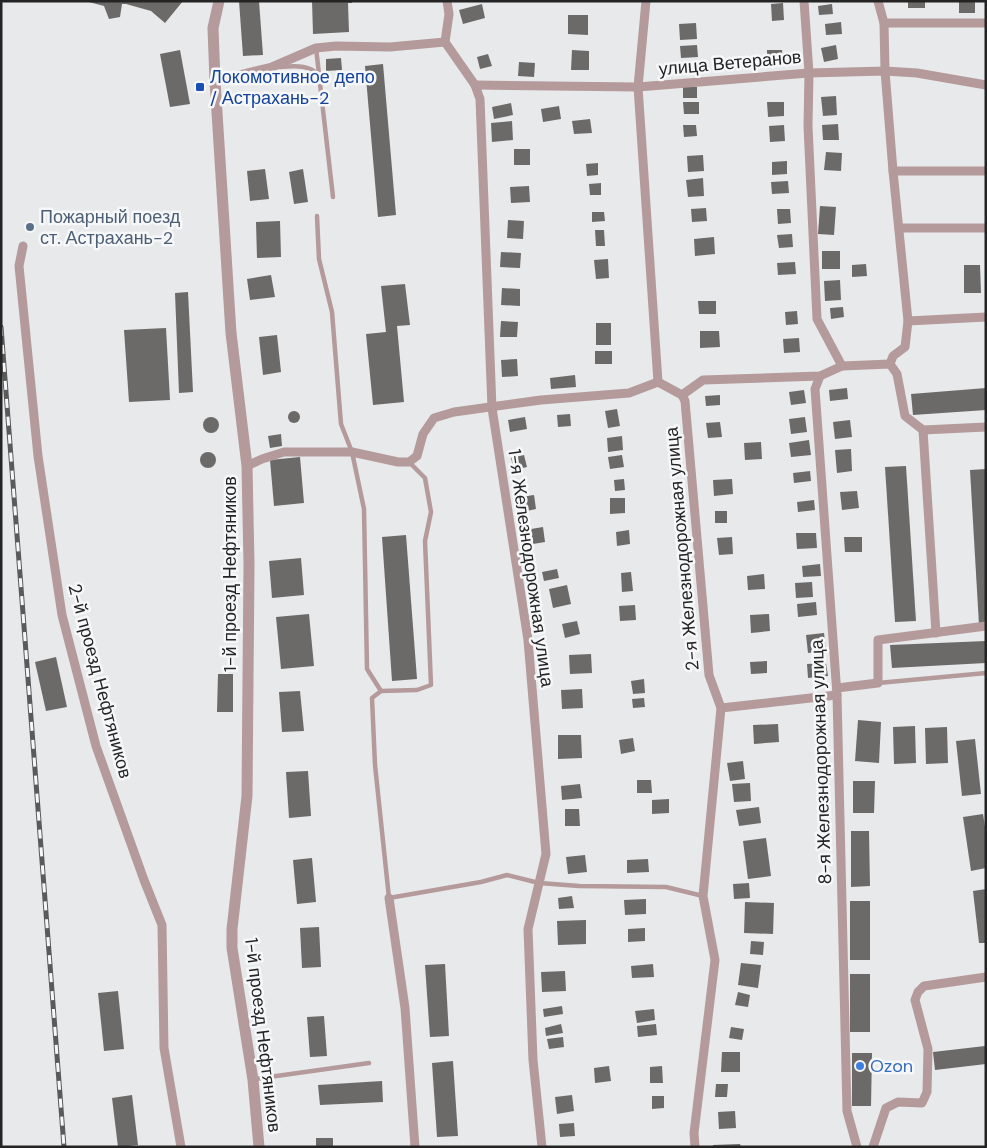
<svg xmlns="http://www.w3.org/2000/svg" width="987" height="1148" font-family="'DM Sans',sans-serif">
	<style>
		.building { fill: #6c6a69 }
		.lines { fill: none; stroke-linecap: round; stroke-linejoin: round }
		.service { stroke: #b49a9b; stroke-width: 4.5 }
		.minor { stroke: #b49a9b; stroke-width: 9 }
		.tertiary { stroke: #b49a9b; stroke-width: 11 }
		.rail-casing { stroke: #5a5a5b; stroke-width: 5 }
		.rail { stroke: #f6f7f8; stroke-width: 3; stroke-dasharray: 9; stroke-linecap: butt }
		.transit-dot { fill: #1a4fb4; stroke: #f6f7f8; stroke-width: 2 }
		.service-dot { fill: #5c6f8a; stroke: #f6f7f8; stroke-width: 2 }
		.shop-dot { fill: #3f7fe0; stroke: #f6f7f8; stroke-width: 2 }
		.labels { text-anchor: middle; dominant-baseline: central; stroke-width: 5; stroke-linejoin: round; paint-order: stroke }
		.street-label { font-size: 18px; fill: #242425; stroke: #f6f7f8 }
		.transit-label { font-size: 18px; fill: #164399; stroke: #f6f7f8; text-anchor: start }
		.service-label { font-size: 18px; fill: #4e5e75; stroke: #f6f7f8; text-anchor: start }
		.shop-label { font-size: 18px; fill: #366cbe; stroke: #f6f7f8; text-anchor: start }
	</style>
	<rect width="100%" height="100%" fill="#e8e9eb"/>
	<g class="building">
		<polygon points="85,1 183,1 165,23 151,11 126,4 122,4 120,17 109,19 104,6"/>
		<polygon points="239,1 259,1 263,55 243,56"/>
		<polygon points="312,1 352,1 352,3 348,3 349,32 313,34"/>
		<rect x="908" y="1" width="17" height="7"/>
		<rect x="959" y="1" width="16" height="12"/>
		<polygon points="783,3 784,20 772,21 771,4"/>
		<polygon points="482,4 485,18 463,24 459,10"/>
		<polygon points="832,4 833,14 819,15 818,6"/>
		<polygon points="568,15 588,15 588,35 568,34"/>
		<polygon points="841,22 842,34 826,35 825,24"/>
		<polygon points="696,23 697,39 680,40 679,24"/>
		<polygon points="697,45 698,57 681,58 680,46"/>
		<polygon points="836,45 838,59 824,62 821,48"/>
		<polygon points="180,50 190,104 170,107 160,54"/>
		<polygon points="572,50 589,51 589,70 571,70"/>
		<polygon points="767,50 782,50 783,63 767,63"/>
		<polygon points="488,54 492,66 480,69 477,57"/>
		<polygon points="341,58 342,70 326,71 326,59"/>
		<polygon points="519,62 535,63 534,77 518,76"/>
		<polygon points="383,64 396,215 378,217 365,66"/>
		<rect x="683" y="87" width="14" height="11"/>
		<polygon points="836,96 837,115 823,116 821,97"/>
		<polygon points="683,102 699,102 699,114 684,114"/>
		<polygon points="767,102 784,102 784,116 768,117"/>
		<polygon points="511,103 513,115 494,119 492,107"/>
		<polygon points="559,106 561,119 543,122 541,109"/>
		<polygon points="590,119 592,133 574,134 572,121"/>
		<polygon points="512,121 513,140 492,142 491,123"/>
		<polygon points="838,124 839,140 823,140 822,125"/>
		<polygon points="683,125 696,125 697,136 684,137"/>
		<polygon points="784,125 785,141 770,142 769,126"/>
		<rect x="514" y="149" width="16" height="16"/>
		<polygon points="826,152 842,153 841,171 824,170"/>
		<polygon points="703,155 704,171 688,172 687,156"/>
		<polygon points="787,161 787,174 772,175 772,162"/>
		<polygon points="598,163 598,175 587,176 586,164"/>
		<polygon points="265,169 269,199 250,201 247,171"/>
		<polygon points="303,169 308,202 294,204 289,172"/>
		<polygon points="703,178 704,196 688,197 686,180"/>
		<polygon points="788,181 789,193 772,194 771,182"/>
		<polygon points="601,183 601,195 590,195 589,184"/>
		<polygon points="529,186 530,202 511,203 510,187"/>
		<polygon points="820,206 836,207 834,235 818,234"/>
		<polygon points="706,208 707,221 692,222 691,209"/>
		<polygon points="777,209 790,209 791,223 778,224"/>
		<polygon points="592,212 604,212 605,221 592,222"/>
		<polygon points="508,220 524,221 523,239 507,238"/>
		<polygon points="280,221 281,257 257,258 256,222"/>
		<polygon points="595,230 604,230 605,246 596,246"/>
		<polygon points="792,234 793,247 779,248 777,235"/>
		<polygon points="714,237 715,254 695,256 694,239"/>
		<rect x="822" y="251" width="18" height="18"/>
		<polygon points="501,252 521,253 520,268 500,267"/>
		<polygon points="608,259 609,278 596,279 594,260"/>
		<polygon points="795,262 796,274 778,275 777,263"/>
		<polygon points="866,264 867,276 852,277 852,265"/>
		<polygon points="964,265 980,265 981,293 964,293"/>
		<polygon points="271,275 275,297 250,300 247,279"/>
		<polygon points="840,280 841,300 825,301 824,281"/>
		<polygon points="405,284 410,325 397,326 404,402 373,405 366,334 386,332 381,286"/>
		<polygon points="502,288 520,289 520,306 501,305"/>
		<polygon points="188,292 193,392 179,393 175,293"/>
		<polygon points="698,301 716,301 716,314 699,314"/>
		<polygon points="843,307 844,317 831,319 830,308"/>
		<polygon points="797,311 798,324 786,325 785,312"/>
		<polygon points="501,321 518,322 517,337 500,337"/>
		<rect x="596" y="323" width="15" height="22"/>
		<polygon points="166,328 170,400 129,402 124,330"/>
		<polygon points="700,331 719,331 720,347 700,348"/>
		<polygon points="277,335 281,372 263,375 259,337"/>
		<polygon points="799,338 800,352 784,353 783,339"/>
		<rect x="595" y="351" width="17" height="13"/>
		<polygon points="517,359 518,376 502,377 501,360"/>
		<polygon points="575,375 576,387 551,389 550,378"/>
		<polygon points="847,388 848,399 830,401 829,390"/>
		<polygon points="986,388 986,410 913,415 911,394"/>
		<polygon points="804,390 806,403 791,405 789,392"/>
		<polygon points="720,395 720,405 706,406 705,396"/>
		<polygon points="617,409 620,426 608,428 605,411"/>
		<circle cx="294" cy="417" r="6"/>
		<polygon points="570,414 571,426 558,427 557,415"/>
		<circle cx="211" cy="425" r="8"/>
		<polygon points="525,417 527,429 510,432 508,420"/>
		<polygon points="805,417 807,432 791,434 789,419"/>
		<polygon points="850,420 852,437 835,439 833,422"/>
		<polygon points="720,422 722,437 708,438 706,423"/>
		<polygon points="281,434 282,446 270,448 268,436"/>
		<polygon points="622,436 623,450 608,452 607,438"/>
		<polygon points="809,440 811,455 791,457 789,443"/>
		<polygon points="761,442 762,459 745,460 744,443"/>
		<polygon points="851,449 852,471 837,473 835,450"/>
		<circle cx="208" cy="460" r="8"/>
		<polygon points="524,455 527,467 514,470 511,458"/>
		<polygon points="622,455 624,467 610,469 608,457"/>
		<polygon points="300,457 304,503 274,506 270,460"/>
		<polygon points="906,466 916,621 895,622 885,467"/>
		<polygon points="986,469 986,625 979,625 970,470"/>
		<polygon points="810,471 811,481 794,483 793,473"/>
		<polygon points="624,479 625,490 615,491 614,480"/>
		<polygon points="732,479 733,494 714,496 713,480"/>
		<polygon points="857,491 859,508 842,510 840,492"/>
		<polygon points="534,495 536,509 522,512 519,497"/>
		<polygon points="610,498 625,498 625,513 610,514"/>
		<polygon points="814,500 815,510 798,512 797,502"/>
		<rect x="715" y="511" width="12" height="12"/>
		<polygon points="543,527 545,542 533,544 531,529"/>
		<polygon points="629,530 630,544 617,546 616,532"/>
		<polygon points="796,533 816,533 817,548 797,549"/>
		<polygon points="406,535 417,679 392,681 382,537"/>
		<polygon points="732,537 733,554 719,555 717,538"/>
		<polygon points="844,537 862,537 862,552 845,552"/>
		<polygon points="301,558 304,595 272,598 269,561"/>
		<polygon points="820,564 821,576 803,577 802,566"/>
		<polygon points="557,569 559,578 544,581 542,572"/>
		<polygon points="631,572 633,591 622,592 621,573"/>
		<polygon points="764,574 765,589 748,590 747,576"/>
		<polygon points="812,582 813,597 796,598 795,583"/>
		<polygon points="567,585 571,604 553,608 549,589"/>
		<polygon points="816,602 817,615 798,617 797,604"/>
		<polygon points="635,605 636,620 620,621 619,606"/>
		<polygon points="309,614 314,666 281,669 276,617"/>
		<polygon points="769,614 770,631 751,633 750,615"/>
		<polygon points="577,621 580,634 565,638 562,624"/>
		<polygon points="824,633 826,651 808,653 806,635"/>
		<polygon points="986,641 986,663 892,668 890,645"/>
		<polygon points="591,654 592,673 570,674 569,655"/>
		<polygon points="56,657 67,707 46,711 35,662"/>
		<polygon points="767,661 767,673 751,674 750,662"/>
		<polygon points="826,663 828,676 808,678 807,664"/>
		<polygon points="218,674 233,674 233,712 217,712"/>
		<polygon points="644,679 645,693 633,694 631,681"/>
		<polygon points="582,689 583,708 562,709 561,690"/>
		<polygon points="300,691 304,731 282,732 279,692"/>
		<polygon points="644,698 645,707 633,708 632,699"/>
		<polygon points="858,720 881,722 879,763 855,761"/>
		<polygon points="778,724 779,742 754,744 753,725"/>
		<polygon points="915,726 916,763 894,764 893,727"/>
		<polygon points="947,727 948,763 926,764 925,728"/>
		<polygon points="558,735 581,735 582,758 558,759"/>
		<polygon points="633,738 635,751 621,754 619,740"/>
		<polygon points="975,739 981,794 962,796 956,741"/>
		<polygon points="743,761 745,779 730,781 727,763"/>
		<polygon points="308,771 311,816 289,818 286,772"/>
		<polygon points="637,780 651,780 652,793 637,793"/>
		<polygon points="853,781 875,781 874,813 853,813"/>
		<polygon points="750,783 751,801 734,802 732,784"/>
		<polygon points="580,784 582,798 562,800 561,786"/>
		<polygon points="669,799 669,813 652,814 652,800"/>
		<polygon points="759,807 761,823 739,826 736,810"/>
		<polygon points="565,809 579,809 580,826 565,826"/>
		<polygon points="983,814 986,833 986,868 971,871 963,817"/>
		<polygon points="851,831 869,831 870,886 851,887"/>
		<polygon points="766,838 771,876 748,879 743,841"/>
		<polygon points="585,855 587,872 568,874 566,857"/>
		<polygon points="312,858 316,902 297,904 293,860"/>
		<polygon points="648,859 649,872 627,873 627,860"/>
		<polygon points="749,883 750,898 734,899 733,884"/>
		<polygon points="986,889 986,943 979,943 973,891"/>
		<polygon points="572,896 574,908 559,909 558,898"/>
		<polygon points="646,899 646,914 625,915 624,900"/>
		<rect x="850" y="901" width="20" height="59"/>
		<polygon points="745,902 774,903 773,934 744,933"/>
		<polygon points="586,920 586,944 558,945 557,921"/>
		<polygon points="319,927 321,967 302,968 300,928"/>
		<polygon points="645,928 645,941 628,942 628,929"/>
		<polygon points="751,941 764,942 763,955 750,954"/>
		<polygon points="741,963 761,965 758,988 738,985"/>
		<polygon points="445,964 449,1036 430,1037 425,965"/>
		<polygon points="653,964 654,977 632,978 631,966"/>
		<polygon points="565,971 566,991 542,992 541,972"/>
		<rect x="850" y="974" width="20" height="58"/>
		<polygon points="118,991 124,1049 104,1051 98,993"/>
		<polygon points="738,992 750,995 748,1007 735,1005"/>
		<polygon points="562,1006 563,1014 544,1017 543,1009"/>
		<polygon points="654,1009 655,1020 637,1023 635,1011"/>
		<polygon points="324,1016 327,1056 310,1057 307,1017"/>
		<polygon points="561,1024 563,1033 546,1036 545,1028"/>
		<polygon points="656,1024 657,1035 638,1037 637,1026"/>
		<polygon points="731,1027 744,1029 742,1040 729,1038"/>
		<polygon points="563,1037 564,1047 549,1049 547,1039"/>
		<polygon points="985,1046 986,1064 935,1070 933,1052"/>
		<polygon points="722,1052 740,1052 740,1072 721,1072"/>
		<polygon points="852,1053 872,1053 871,1106 852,1106"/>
		<polygon points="453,1061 458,1136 437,1137 432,1063"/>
		<polygon points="609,1066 611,1081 595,1083 594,1068"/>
		<polygon points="662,1066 663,1083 650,1083 650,1067"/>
		<polygon points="382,1081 383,1102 320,1105 318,1085"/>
		<polygon points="716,1084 728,1084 727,1097 715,1097"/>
		<polygon points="132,1095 138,1145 118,1147 112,1098"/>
		<polygon points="572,1095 574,1111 557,1114 555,1097"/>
		<polygon points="652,1096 664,1096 664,1108 652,1109"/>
		<polygon points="735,1111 736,1128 719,1129 718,1112"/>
		<polygon points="574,1123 575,1136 560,1137 559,1124"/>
		<rect x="316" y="1138" width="17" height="9"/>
		<polygon points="740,1144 741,1147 713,1147 713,1145"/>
	</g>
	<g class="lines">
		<g class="service">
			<polyline points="316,48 319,74"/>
			<path d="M279,67c15,-1 29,-3 40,8l14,122"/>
			<polyline points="317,216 319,259 332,312 341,424 352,452 364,509 367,669 381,691 417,690 431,685 425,541 431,512 425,478 409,462"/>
			<polyline points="878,683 986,673"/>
			<polyline points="381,691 372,698 375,765 389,898 481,882 507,875 539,883 579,886 666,887 703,896"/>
			<polyline points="255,1079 369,1063"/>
		</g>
		<g class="minor">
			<polyline points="447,1 449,14 445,42 475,85 480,99 492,408 528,640 546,854 528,929 533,1060 542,1147"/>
			<polyline points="646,1 638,87 658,382"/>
			<polyline points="804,1 809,73 808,126 817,319 842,366"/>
			<polyline points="878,1 884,23 885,71 893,171 908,321 905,347 893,356 890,364"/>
			<polyline points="884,23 986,23"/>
			<polyline points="215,81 272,67 316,48 336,46 390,47 445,42"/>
			<polyline points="475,85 638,87 809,73 885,71 917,73 986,85"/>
			<polyline points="893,171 986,171"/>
			<polyline points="899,228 986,228"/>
			<polyline points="23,246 19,266 38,456 62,615 96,746 144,880 162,925 164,1048 181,1147"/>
			<polyline points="908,321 986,317"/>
			<polyline points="820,376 815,389 837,695 847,1111 857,1147"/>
			<polyline points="682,395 685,401 709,675 721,708 703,896 715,960 694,1133 695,1147"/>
			<polyline points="923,430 936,633"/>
			<polyline points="247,466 262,459 284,452 352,452 398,462 409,462 417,456 423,434 434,418 454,412 541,400 629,393 658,382 682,395 703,380 820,376 842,366 890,364 897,374 905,416 923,430 986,427"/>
			<polyline points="837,688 878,683 878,640 986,626"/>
			<polyline points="721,708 837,695"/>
			<polyline points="389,898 405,1008 415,1147"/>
			<polyline points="873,1147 886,1108 898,1102 922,1103 927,1092 928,1049 915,1000 918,992 924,986 986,977"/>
		</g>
		<polyline class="tertiary" points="219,1 213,28 215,81 231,333 247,466 249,564 247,796 232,929 232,948 253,1080 259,1147"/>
		<defs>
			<polyline id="rail" points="1,327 64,1147"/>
		</defs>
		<use href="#rail" class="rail-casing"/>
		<use href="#rail" class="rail"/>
	</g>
	<rect class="transit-dot" x="195" y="82" width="10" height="10" rx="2.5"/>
	<circle class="service-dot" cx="30" cy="227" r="5"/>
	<circle class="shop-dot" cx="860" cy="1066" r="5"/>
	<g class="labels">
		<g class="street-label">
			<text transform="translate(730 63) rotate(-5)">улица Ветеранов</text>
			<text transform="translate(682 549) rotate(-95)">2-я Железнодорожная улица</text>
			<text transform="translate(531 568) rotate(82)">1-я Железнодорожная улица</text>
			<text transform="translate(230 574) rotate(-90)">1-й проезд Нефтяников</text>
			<text transform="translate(100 681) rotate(75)">2-й проезд Нефтяников</text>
			<text transform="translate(821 762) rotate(-92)">8-я Железнодорожная улица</text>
			<text transform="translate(263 1035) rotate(83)">1-й проезд Нефтяников</text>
		</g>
		<g class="transit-label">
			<text x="210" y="77">Локомотивное депо<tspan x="210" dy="21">/ Астрахань-2</tspan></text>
		</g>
		<g class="service-label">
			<text x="40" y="217">Пожарный поезд<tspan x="40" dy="21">ст. Астрахань-2</tspan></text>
		</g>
		<g class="shop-label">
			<text x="870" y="1066">Ozon</text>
		</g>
	</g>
	<rect width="987" height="1148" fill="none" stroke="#242425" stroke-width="5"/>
</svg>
